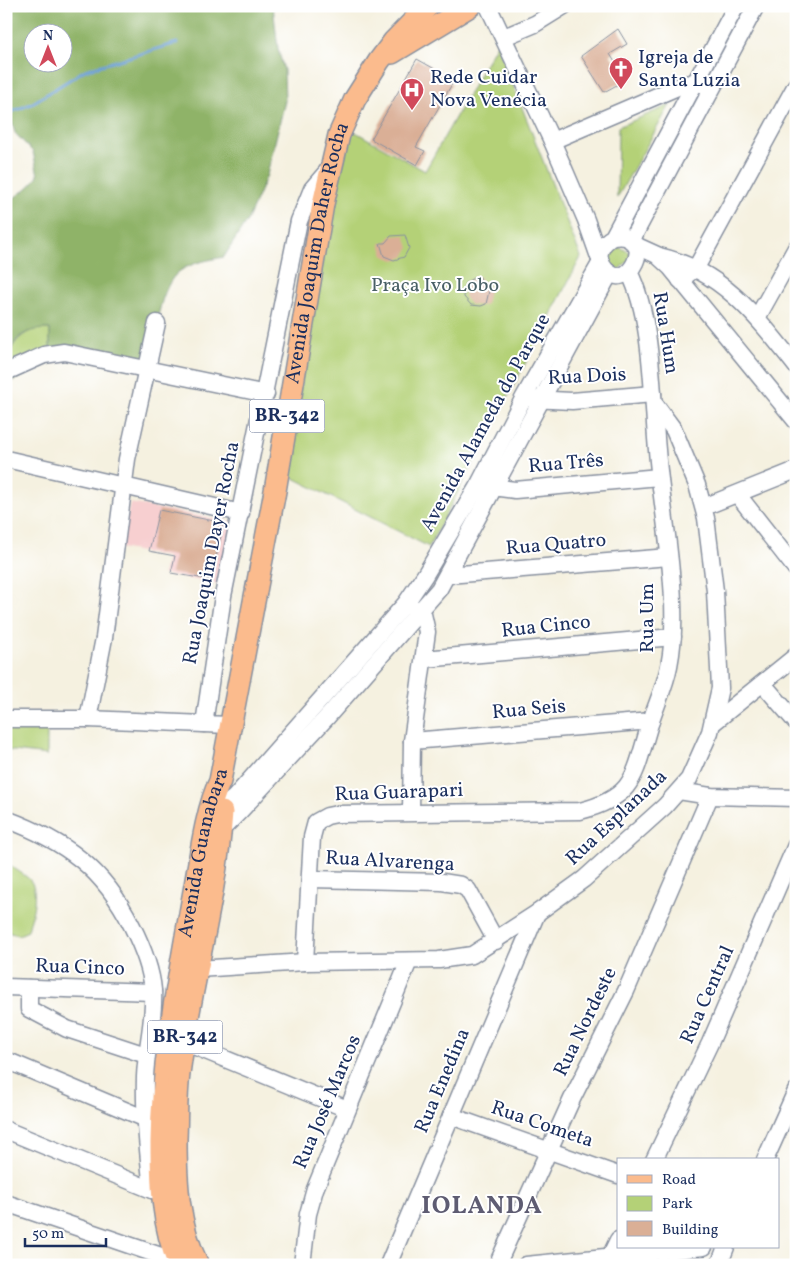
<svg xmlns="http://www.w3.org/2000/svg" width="802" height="1271" font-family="Vollkorn,serif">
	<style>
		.built { fill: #f7cfd0 }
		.green { fill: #b4d177; stroke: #68806a }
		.forest { fill: #8fb368; stroke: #557163; fill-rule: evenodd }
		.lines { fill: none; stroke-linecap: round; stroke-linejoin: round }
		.stream { stroke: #6b9fd7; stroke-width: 3 }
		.building { fill: #daaf96 }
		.minor-casing { stroke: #88909f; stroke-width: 19 }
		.major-casing { stroke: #88909f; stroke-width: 24 }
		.minor { stroke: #fff; stroke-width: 16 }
		.major { stroke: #fbbb8d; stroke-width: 21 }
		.labels { text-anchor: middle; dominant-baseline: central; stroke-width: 4; stroke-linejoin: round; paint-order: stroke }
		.shield { fill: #fff; stroke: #5f6d8e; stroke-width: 1 }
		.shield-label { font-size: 19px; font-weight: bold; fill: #1b2f5e }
		.poi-label { font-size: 20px; fill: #1b2f5e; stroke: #fff; text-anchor: start }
		.street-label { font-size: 20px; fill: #1b2f5e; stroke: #fff }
		.park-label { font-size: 20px; fill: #496066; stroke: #fff }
		.district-label { font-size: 25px; font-weight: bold; letter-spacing: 1px; fill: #5e5c72; stroke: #fff }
	</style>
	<rect width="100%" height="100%" fill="#fff"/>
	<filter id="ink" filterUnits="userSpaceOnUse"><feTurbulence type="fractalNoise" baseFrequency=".02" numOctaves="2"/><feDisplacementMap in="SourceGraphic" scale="10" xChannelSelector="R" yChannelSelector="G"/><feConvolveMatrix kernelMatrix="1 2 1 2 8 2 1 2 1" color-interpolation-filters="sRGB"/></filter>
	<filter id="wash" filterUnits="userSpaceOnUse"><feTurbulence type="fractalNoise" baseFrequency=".0096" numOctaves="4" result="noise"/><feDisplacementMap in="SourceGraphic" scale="20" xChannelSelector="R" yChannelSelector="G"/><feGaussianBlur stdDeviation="1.12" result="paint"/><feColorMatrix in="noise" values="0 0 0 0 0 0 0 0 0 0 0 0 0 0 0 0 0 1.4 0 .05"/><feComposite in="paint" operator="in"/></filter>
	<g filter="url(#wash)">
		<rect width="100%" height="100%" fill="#f5f1e0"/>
		<polygon class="built" points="130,503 234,522 222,585 163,574 167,557 120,548"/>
		<g class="green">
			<path d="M497,44l84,213 -152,290 -143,-73c20,-115 35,-232 66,-344l73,41z"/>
			<polygon points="670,105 617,198 618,127"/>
			<path d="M619,247l10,5 2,7 -13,11 -10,-10c0,-8 4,-11 11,-13z"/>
			<path d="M35,329h15v34l-44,21c0,-25 3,-45 29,-55z"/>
			<polygon points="6,720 47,723 47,755 6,750"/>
			<path d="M6,861c7,8 15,11 22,17 13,11 3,39 0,53l-9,4 -13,-3z"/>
		</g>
		<path class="forest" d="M6,6h267l5,43 6,21 1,31 -18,74 -19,44 -24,38c-15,3 -31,5 -44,14 -21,14 -25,66 -30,90l-97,-5 -3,7v-34c-14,0 -29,2 -37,16 -3,6 -3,11 -7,16v-154c7,-13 23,-15 32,-32l-5,-23 -18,-19 -6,-21 -3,-3zM32,32h30v30h-30z"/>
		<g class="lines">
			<polyline class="stream" points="6,114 31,104 85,70 177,43"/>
		</g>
		<g id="blocks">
			<g class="building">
				<polygon points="618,29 627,44 610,54 626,80 604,92 581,56"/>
				<polygon points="417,59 442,73 440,77 452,84 416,147 425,151 417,165 371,139"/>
				<polygon points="405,235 409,248 404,257 394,260 384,256 380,243 385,243 391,236"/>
				<polygon points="475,277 480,277 480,281 487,286 489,291 486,304 481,306 471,305 464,297 465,283"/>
				<polygon points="159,510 224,523 211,580 171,573 175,556 149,551"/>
			</g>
		</g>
	</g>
	<g filter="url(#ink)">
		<use href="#blocks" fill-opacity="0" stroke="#88909f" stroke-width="1"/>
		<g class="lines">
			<defs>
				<g id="minor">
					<polyline points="488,6 552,141 586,220 599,257"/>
					<polyline points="504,37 535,24 564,6"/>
					<polyline points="552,141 680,86 694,82 700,84"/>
					<path d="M613,237c49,-7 13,65 -10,29 -8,-12 -1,-23 10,-29l123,-231"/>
					<polyline points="631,241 756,6"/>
					<polyline points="635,245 657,255 670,267 796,421"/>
					<path d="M659,256c63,14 99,62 137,110"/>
					<polyline points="680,280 696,268 796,85"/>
					<polyline points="757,318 796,248"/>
					<polyline points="6,372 44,355 64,352 266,394"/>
					<polyline points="531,399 572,401 653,394"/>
					<polyline points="6,459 241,513"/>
					<polyline points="485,486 515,490 659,477"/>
					<polyline points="738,495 796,569"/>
					<polyline points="704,507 796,470"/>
					<polyline points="448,575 669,557"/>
					<polyline points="424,659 673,637"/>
					<polyline points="763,684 796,722"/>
					<polyline points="6,719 88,719 204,724"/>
					<polyline points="88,719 104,638 127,459 157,323"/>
					<polyline points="713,723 796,656"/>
					<polyline points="229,725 204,724 223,596 299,221 312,189 330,168"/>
					<polyline points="412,741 651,721"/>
					<polyline points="679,791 710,796 796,798"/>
					<polyline points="211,809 222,808 234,798 406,603 425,575 479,484 524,397 601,262"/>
					<polyline points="411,812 412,741 427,632 423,614 412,607"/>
					<path d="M6,819c59,22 98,50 126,107 10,20 19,41 21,64 2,29 -7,58 -8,87 -1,37 3,75 7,113l21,3"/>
					<polyline points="214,829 226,825 240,811 328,716 439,589 610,273"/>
					<polyline points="310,879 442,882 461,885 468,890 496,941"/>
					<path d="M305,962l7,-125 4,-15 11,-6 10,-2 243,-3c55,-14 54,-35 69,-84 6,-20 16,-40 20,-61 13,-64 -7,-150 -12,-216 -5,-52 -4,-132 -28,-178"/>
					<polyline points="198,969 305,962 439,960 472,955 537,913 584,879 665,806 689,779 710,732 720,688 715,591 706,518 697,485 674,430 654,403"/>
					<polyline points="6,987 153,992"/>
					<polyline points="29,988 29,1009 67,1029 146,1055"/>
					<polyline points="184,1042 347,1109"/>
					<polyline points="6,1060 146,1119"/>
					<polyline points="451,1116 618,1175"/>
					<polyline points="6,1130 152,1190"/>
					<polyline points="654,1160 710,1043 796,845"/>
					<polyline points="765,1160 796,1091"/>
					<polyline points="6,1203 164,1257 173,1265"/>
					<polyline points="302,1265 308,1214 315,1189 409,961"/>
					<polyline points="388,1265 537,913"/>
					<polyline points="497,1265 572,1099 626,991 710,796"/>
					<polyline points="526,1265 704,1247"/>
					<polyline points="606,1265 618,1240"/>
					<polyline points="719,1265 726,1247"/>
				</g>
				<g id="major">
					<polyline points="392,53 470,6"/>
					<path id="s1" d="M179,1265c-17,-39 -18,-81 -18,-123 1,-81 17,-160 31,-240 7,-35 13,-91 28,-121l55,-290 48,-287 16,-69 16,-36 24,-38 15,-20 34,-35"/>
					<path d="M198,1265c-20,-40 -22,-83 -22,-126 1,-21 0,-43 3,-65 11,-88 37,-173 43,-262"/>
				</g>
			</defs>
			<use href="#minor" class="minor-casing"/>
			<use href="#major" class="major-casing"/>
			<use href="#minor" class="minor"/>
			<use href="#major" class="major"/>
		</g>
	</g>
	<defs>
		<symbol id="church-pin" viewBox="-11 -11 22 30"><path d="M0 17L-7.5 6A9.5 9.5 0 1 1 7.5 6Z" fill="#d1495b" stroke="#fff"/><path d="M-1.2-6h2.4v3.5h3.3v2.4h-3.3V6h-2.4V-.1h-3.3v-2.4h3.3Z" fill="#fff"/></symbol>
		<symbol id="hospital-pin" viewBox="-11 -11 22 30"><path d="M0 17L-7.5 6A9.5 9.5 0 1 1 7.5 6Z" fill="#d1495b" stroke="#fff"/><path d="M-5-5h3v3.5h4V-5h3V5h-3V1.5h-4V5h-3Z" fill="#fff"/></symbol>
	</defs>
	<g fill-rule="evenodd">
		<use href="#church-pin" x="607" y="55" width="28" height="38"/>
		<use href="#hospital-pin" x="398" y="76" width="28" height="38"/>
	</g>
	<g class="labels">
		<g class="shield">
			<rect x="249.5" y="399.5" width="75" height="33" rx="4"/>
			<rect x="147.5" y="1020.5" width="75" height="33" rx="4"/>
		</g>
		<g class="shield-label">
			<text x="287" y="416">BR-342</text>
			<text x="185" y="1037">BR-342</text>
		</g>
		<g class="poi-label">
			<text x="638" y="58">Igreja de<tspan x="638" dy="23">Santa Luzia</tspan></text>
			<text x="430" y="78">Rede Cuidar<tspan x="430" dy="23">Nova Venécia</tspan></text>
		</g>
		<g class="street-label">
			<text stroke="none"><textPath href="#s1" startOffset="1029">Avenida Joaquim Daher Rocha</textPath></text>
			<text transform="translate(665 333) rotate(81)">Rua Hum</text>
			<text transform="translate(587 377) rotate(-3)">Rua Dois</text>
			<text transform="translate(486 423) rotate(-61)">Avenida Alameda do Parque</text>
			<text transform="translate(566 464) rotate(-5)">Rua Três</text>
			<text transform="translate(556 545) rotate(-5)">Rua Quatro</text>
			<text transform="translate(212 553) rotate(-79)">Rua Joaquim Dayer Rocha</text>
			<text transform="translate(648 618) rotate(-90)">Rua Um</text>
			<text transform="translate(546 627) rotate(-6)">Rua Cinco</text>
			<text transform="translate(529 710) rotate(-5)">Rua Seis</text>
			<text transform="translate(399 793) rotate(-2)">Rua Guarapari</text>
			<text transform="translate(617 818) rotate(-43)">Rua Esplanada</text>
			<text transform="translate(390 862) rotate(3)">Rua Alvarenga</text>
			<text stroke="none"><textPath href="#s1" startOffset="418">Avenida Guanabara</textPath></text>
			<text transform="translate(80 968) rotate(2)">Rua Cinco</text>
			<text transform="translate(708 995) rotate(-66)">Rua Central</text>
			<text transform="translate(586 1022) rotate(-64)">Rua Nordeste</text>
			<text transform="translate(443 1081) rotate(-67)">Rua Enedina</text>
			<text transform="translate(328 1102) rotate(-67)">Rua José Marcos</text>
			<text transform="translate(542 1125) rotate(19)">Rua Cometa</text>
		</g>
		<g class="park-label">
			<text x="435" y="286">Praça Ivo Lobo</text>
		</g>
		<g class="district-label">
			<text x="482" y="1206">IOLANDA</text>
		</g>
	</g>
	<rect width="802" height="1271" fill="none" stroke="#fff" stroke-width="25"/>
	<rect x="617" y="1158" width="162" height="90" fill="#ffffff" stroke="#a4acbf"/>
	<rect x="627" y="1175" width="25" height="8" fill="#fbbb8d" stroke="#a4acbf"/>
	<text x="662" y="1184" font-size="15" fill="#1b2f5e">Road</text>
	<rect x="627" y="1196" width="25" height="15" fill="#b4d177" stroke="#a4acbf"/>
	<text x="662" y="1208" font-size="15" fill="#1b2f5e">Park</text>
	<rect x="627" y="1221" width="25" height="15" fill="#daaf96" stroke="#a4acbf"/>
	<text x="662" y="1234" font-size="15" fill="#1b2f5e">Building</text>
	<g transform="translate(48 48)"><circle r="24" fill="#ffffff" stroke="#a4acbf"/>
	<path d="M0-4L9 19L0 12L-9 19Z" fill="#d1495b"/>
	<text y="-8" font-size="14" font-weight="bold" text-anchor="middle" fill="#1b2f5e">N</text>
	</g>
	<path d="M25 1238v8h81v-8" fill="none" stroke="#1b2f5e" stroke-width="2.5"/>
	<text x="32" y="1238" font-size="15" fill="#1b2f5e" stroke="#ffffff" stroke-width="4" paint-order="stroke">50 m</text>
</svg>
